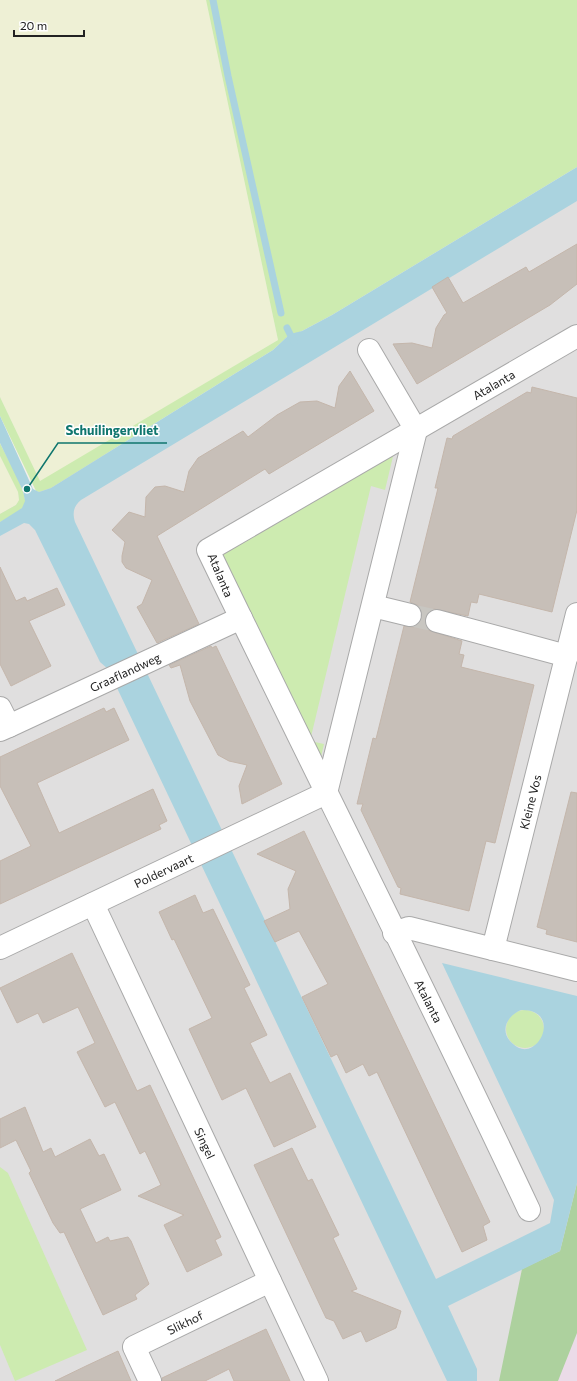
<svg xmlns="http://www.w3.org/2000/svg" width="577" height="1381" font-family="Commissioner,sans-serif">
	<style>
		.residential { fill: #e0dfdf }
		.industrial { fill: #ebdbe8 }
		.farmland { fill: #eef0d5 }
		.grass { fill: #cdebb0 }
		.forest { fill: #add19e }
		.water { fill: #aad3df; fill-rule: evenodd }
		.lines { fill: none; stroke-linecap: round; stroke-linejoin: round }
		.stream { stroke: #aad3df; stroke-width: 7 }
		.building { fill: #c7bfb8; stroke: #c4b6ab }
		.minor-tunnel { stroke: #c8c6c1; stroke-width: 22; stroke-dasharray: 22 11; stroke-linecap: butt }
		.minor-casing { stroke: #a9a9a9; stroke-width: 24 }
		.minor { stroke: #fff; stroke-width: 22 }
		.labels { text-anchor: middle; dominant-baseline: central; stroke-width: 3; stroke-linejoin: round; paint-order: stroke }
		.street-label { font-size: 12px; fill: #222; stroke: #fff }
		.leader { fill: none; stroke: #0f766e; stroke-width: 1.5 }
		.callout-dot { fill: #0f766e; stroke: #fff; stroke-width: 1.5 }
		.callout-label { font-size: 13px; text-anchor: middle; font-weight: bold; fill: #0f766e; stroke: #fff; stroke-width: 3; stroke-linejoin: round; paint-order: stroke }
	</style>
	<rect width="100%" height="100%" fill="#f2efe9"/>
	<polygon class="residential" points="577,189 577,1381 0,1381 0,513"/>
	<polygon class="industrial" points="577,1269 577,1381 544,1381"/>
	<g class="farmland">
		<polygon points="0,0 206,0 278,340 40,482 0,397"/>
		<polygon points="0,456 18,492 19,500 16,505 0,514"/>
	</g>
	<g class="grass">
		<polygon points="206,0 577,0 577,167 332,315 302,331 287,337 273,350 51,488 39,492 36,491 0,416 0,397 40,481 278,340"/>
		<path d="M0,443c5,11 28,50 25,61 -3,8 -18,14 -25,18v-8l16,-9 3,-5 -1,-8 -18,-36z"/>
		<polygon points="395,448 385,490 371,486 310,741 324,744 319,766 220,561 224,550"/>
		<circle cx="525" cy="1029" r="19"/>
		<polygon points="0,1167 8,1173 87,1350 15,1381 0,1345"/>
	</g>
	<polygon class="forest" points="577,1183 577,1333 558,1381 499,1381 522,1269 560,1251"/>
	<path class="water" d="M577,167v34l-496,299c-7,6 -9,12 -6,22l361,757 114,-56 4,-23 -112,-237 135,33v187l-17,68 -112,55 29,63v12h-30l-339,-712 -8,-7 -65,-132 -6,-6 -5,-1 -24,13v-14l22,-14 3,-7 -2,-10 -23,-48v-27l33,73 6,3 12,-4 222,-138 17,-16 12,-3 30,-16zM521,1010c44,-1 15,58 -9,33 -13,-12 -5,-27 9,-33z"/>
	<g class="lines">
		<g class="stream">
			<polyline points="213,0 228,76 281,313"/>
			<polyline points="287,328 294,342"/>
		</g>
	</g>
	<g class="building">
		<polygon points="577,244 577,284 550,305 417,384 393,344 412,343 432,348 436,328 444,315 447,313 432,287 448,277 463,303 526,267 529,272"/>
		<polygon points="350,371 374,411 269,474 265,469 157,536 199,624 157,643 137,607 142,604 152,580 126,568 122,562 122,556 125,542 112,530 129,512 145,517 146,497 155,487 165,486 184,492 189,471 198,458 243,431 248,437 277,415 300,402 317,401 335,408 339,386"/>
		<polygon points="532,387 577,398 577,510 552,612 479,594 477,603 471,602 468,616 434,609 428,612 425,618 425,625 428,630 462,641 459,654 464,655 461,667 534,685 495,843 486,841 469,911 400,894 401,888 398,887 361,810 363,804 357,804 373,738 376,739 404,626 414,627 419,623 422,618 422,612 419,606 410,602 438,488 435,488 447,438 452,439 453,436 527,392 531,393"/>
		<polygon points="0,567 16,601 25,597 27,601 57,588 65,605 29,621 51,666 11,686 0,664"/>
		<polygon points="211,646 212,648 216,646 282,784 242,804 239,786 247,765 229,761 218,755 190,701 180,665 171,668 169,665"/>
		<polygon points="104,708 106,712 114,708 129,740 37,783 59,833 153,789 167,821 159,825 161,829 0,904 0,861 31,846 0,786 0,757"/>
		<polygon points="571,792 577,793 577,942 546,934 547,930 537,927"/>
		<polygon points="304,831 490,1222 483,1226 487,1240 462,1252 377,1072 369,1076 363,1064 346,1073 337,1054 331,1057 302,997 328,984 299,931 275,942 264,921 290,909 288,889 296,871 257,854"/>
		<polygon points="195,895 203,913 213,909 250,985 244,988 267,1035 250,1043 270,1083 290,1073 316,1127 274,1147 246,1088 222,1100 189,1029 212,1018 174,939 172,940 159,912"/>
		<polygon points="72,953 137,1091 150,1085 221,1237 215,1240 222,1255 187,1272 164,1225 184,1215 138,1196 161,1185 145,1151 140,1154 115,1102 105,1107 77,1052 95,1043 78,1007 43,1023 38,1013 17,1023 0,988"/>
		<polygon points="25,1107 43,1152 51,1148 55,1157 90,1139 99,1156 104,1154 121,1190 80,1209 96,1243 108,1237 110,1241 128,1237 131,1241 149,1284 135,1295 137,1299 103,1315 64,1232 60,1233 53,1223 29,1173 31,1171 16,1140 0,1148 0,1119"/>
		<polygon points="292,1148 308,1181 312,1179 339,1235 333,1238 357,1289 351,1291 401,1311 396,1328 366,1342 361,1331 343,1339 334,1321 326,1318 254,1165"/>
		<polygon points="266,1329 290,1381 234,1381 229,1369 205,1381 162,1381 162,1378"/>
		<polygon points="118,1351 131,1381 55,1381 86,1366"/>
	</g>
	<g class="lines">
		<polyline class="minor-tunnel" points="410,615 437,621"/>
		<defs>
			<g id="minor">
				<polyline points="373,606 410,615"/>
				<polyline points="437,621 567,656"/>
				<polyline points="0,708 9,726 0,730"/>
				<path id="s1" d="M9,726l232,-108"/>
				<path id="s2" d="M93,904l224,477"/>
				<path id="s3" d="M394,933l15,-5 84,21 84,-335"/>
				<path id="s4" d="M0,948l326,-155 90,-363 -47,-80"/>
				<polyline points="493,949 577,970"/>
				<path id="s5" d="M529,1210c-104,-222 -215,-440 -321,-660l369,-214"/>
				<path id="s6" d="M150,1381l-16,-34 136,-66"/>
			</g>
		</defs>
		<use href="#minor" class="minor-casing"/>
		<use href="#minor" class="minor"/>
	</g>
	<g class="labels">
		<g class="street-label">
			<text stroke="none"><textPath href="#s5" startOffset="1064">Atalanta</textPath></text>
			<text transform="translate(221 575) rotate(67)">Atalanta</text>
			<text stroke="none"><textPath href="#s1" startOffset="128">Graaflandweg</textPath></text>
			<text stroke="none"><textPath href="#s3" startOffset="254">Kleine Vos</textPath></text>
			<text stroke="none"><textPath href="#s4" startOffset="181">Poldervaart</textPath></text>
			<text transform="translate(429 1001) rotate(63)">Atalanta</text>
			<text stroke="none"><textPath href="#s2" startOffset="264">Singel</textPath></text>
			<text stroke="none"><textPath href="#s6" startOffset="94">Slikhof</textPath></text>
		</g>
	</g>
	<path class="leader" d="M27 489L58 443H167"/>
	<circle class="callout-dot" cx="27" cy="489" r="4"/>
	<g class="callout-label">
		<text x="112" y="435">Schuilingervliet</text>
	</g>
	<path d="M14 30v6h70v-6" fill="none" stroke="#222222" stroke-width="2"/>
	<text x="20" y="30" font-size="12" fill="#222222" stroke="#ffffff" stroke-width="3" paint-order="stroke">20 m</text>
</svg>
